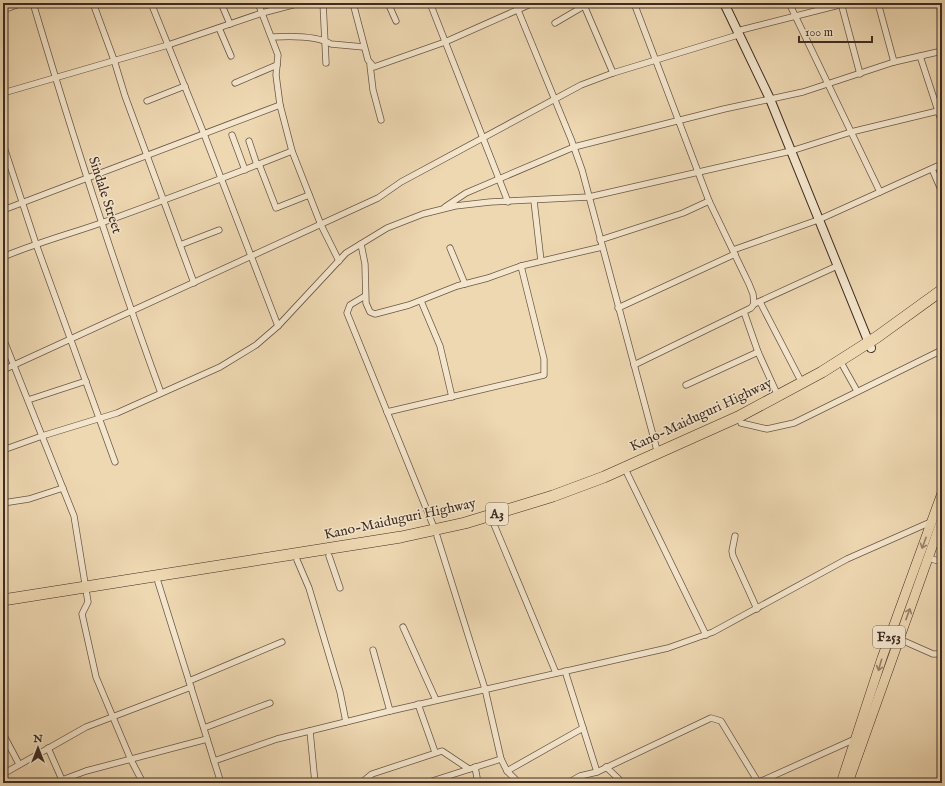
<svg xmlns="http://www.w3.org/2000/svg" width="945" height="786" font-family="'IM FELL English',serif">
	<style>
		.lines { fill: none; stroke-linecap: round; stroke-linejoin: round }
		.street-casing { stroke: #6b5747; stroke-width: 7 }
		.secondary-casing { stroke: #3f2c23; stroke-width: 10 }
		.primary-casing { stroke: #3f2c23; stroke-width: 10 }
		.highway-casing { stroke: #3f2c23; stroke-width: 12 }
		.street { stroke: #f4e6cd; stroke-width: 5.5 }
		.secondary { stroke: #f4e6cd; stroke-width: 8 }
		.primary { stroke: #eed8b2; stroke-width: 9 }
		.highway { stroke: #eed8b2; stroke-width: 11 }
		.oneway { stroke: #96826a }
		.labels { text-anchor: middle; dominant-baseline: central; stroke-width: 3; stroke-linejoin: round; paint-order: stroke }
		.shield { fill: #f4e6cd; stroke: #756456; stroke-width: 1 }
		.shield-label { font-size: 13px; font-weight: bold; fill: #3f2c23 }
		.street-label { font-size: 14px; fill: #3f2c23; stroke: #f4e6cd }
	</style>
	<rect width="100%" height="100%" fill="#eed8b2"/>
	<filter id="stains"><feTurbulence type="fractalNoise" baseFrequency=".005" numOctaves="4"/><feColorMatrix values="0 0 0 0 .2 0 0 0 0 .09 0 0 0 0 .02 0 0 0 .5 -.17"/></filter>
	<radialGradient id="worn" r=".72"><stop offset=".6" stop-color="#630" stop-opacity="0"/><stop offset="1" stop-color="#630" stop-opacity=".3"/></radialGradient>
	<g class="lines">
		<defs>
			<g id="street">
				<path d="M33,3c39,131 81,262 128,390"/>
				<polyline points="93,3 114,60 125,96 194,283"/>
				<polyline points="151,3 204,134 278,326"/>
				<polyline points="221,3 230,24"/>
				<polyline points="258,3 278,55 276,75 280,105 292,151 321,225 339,261"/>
				<polyline points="323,3 326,63"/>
				<polyline points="353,3 368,60 374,67 445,42 533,3"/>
				<polyline points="388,3 396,21"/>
				<polyline points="430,3 508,202"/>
				<polyline points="515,3 571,139 582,170 658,454"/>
				<polyline points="583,3 613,73"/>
				<polyline points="634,3 709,201 749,284 753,294 754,304"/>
				<polyline points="789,3 880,192"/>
				<polyline points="841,3 860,74"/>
				<polyline points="878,3 894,62"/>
				<polyline points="3,10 22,3"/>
				<polyline points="555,23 584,6"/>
				<polyline points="219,28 231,56"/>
				<polyline points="737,31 847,3"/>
				<path d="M272,37c16,-1 44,-2 59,7l33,3"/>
				<polyline points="920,56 942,123"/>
				<polyline points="370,65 373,90 381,120"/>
				<polyline points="235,83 277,65"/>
				<polyline points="3,93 168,45 262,13 300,3"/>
				<polyline points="147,101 185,86"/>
				<polyline points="232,135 245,170"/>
				<polyline points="249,141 257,165"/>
				<polyline points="3,144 36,244 115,462"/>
				<polyline points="259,164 276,208 309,195"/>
				<polyline points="932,169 942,192"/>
				<polyline points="534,201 541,261"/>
				<polyline points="445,207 466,193 574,147 724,109 803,92 894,62 942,51"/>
				<polyline points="3,210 280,105"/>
				<polyline points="600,240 683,213 709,201"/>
				<polyline points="361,244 365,264 366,303 370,312 375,314 409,305 457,286 488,278 521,266 602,247"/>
				<polyline points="180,245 219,230"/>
				<polyline points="450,248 465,284"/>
				<polyline points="733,250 818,220 942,164"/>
				<path d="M3,257c33,-14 67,-23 101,-35 63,-23 126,-46 188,-71"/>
				<polyline points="365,296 350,305 347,313 435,530"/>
				<polyline points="421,301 440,346 452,397"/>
				<polyline points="760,302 802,383"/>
				<polyline points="618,308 735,254"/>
				<polyline points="744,312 758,352 778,396"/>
				<polyline points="3,338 42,436 3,450"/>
				<polyline points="634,365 751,308 754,304 837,266"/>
				<polyline points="843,366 857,391"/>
				<polyline points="3,370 378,198 401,182 581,85 613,73 738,35"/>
				<polyline points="686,385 758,352"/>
				<polyline points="28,400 86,381"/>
				<polyline points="387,412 544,375 544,359 521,266"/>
				<polyline points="741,423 767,429 794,423 942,350"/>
				<polyline points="627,473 706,635"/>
				<polyline points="3,503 29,499 63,488"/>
				<polyline points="493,522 556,673"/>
				<polyline points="437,536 485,689 501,759 507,771 519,783"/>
				<polyline points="735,536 732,551 733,556 757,609"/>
				<polyline points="329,556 340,588"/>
				<polyline points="928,558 942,562"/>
				<polyline points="297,560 309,588 340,692 346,722"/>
				<polyline points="158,582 214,761 277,739 390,711 668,648 713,632 847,559 933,521"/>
				<polyline points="403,627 436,700"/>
				<polyline points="899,639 933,654 942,654"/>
				<polyline points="373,650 390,711"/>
				<polyline points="565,671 597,772"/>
				<polyline points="189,681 282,642"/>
				<polyline points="418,704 435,752"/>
				<polyline points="204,728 270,703"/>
				<polyline points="310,731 315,783"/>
				<polyline points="3,734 19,764"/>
				<polyline points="48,748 63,782"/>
				<polyline points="214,761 221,783"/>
				<polyline points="475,767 478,783"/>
				<polyline points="606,767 623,783"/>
				<polyline points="507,771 583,728"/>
				<polyline points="3,774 86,727 191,687"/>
				<polyline points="62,780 86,771 207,739"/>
				<polyline points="143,783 131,760 96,677 82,614 88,602 74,516 42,436 117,413 220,367 256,345 278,326 346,253 387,228 423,214 455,206 490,202 589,197 791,151 851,132 942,110"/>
				<polyline points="361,783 372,774 442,751 469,769"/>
				<polyline points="426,783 501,759"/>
				<polyline points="568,783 580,776 597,772 711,718 721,721 758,782"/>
				<polyline points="757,783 855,739"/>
			</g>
			<polyline id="secondary" points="724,3 770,99 871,348"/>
			<g id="primary">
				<polyline points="841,783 882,658 942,493"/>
				<polyline points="848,783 942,519"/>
			</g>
			<polyline id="highway" points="3,600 401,537 465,523 553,496 604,477 738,417 822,372 877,337 942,290"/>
		</defs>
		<use href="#street" class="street-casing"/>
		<use href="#secondary" class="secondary-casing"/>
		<use href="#primary" class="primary-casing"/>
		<use href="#highway" class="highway-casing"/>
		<use href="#street" class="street"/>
		<use href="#secondary" class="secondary"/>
		<use href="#primary" class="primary"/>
		<use href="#highway" class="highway"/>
	</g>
	<defs><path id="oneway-shaft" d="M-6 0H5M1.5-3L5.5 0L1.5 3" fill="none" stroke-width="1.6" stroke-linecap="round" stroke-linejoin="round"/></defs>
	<g class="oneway">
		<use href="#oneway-shaft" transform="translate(924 543) rotate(110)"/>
		<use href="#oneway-shaft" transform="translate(908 614) rotate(-70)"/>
		<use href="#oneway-shaft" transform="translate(880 665) rotate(106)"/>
	</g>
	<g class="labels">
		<g class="shield">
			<rect x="486" y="503" width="22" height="22" rx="3"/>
			<rect x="873" y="626" width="32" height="22" rx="3"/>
		</g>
		<g class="shield-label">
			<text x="497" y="514">A3</text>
			<text x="889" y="637">F253</text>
		</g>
		<g class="street-label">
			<text transform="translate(105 195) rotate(72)">Sindale Street</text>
			<text transform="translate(701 415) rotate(-25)">Kano-Maiduguri Highway</text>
			<text transform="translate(400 519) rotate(-12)">Kano-Maiduguri Highway</text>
		</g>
	</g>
	<rect width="945" height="786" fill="none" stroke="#eed8b2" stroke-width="16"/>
	<rect x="4" y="4" width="937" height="778" fill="none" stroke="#3f2c23" stroke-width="2"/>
	<rect x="8" y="8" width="929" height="770" fill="none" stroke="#3f2c23"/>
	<g transform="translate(38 748)" stroke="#f4e6cd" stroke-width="3" paint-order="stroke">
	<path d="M0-3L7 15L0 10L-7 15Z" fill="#3f2c23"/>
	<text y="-6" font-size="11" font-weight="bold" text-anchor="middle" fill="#3f2c23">N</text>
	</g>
	<path d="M799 36v6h73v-6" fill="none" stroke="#3f2c23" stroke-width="2"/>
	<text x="805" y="36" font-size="12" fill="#3f2c23" stroke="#f4e6cd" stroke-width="3" paint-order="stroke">100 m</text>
	<rect width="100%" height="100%" filter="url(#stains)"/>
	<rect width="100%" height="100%" fill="url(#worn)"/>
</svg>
